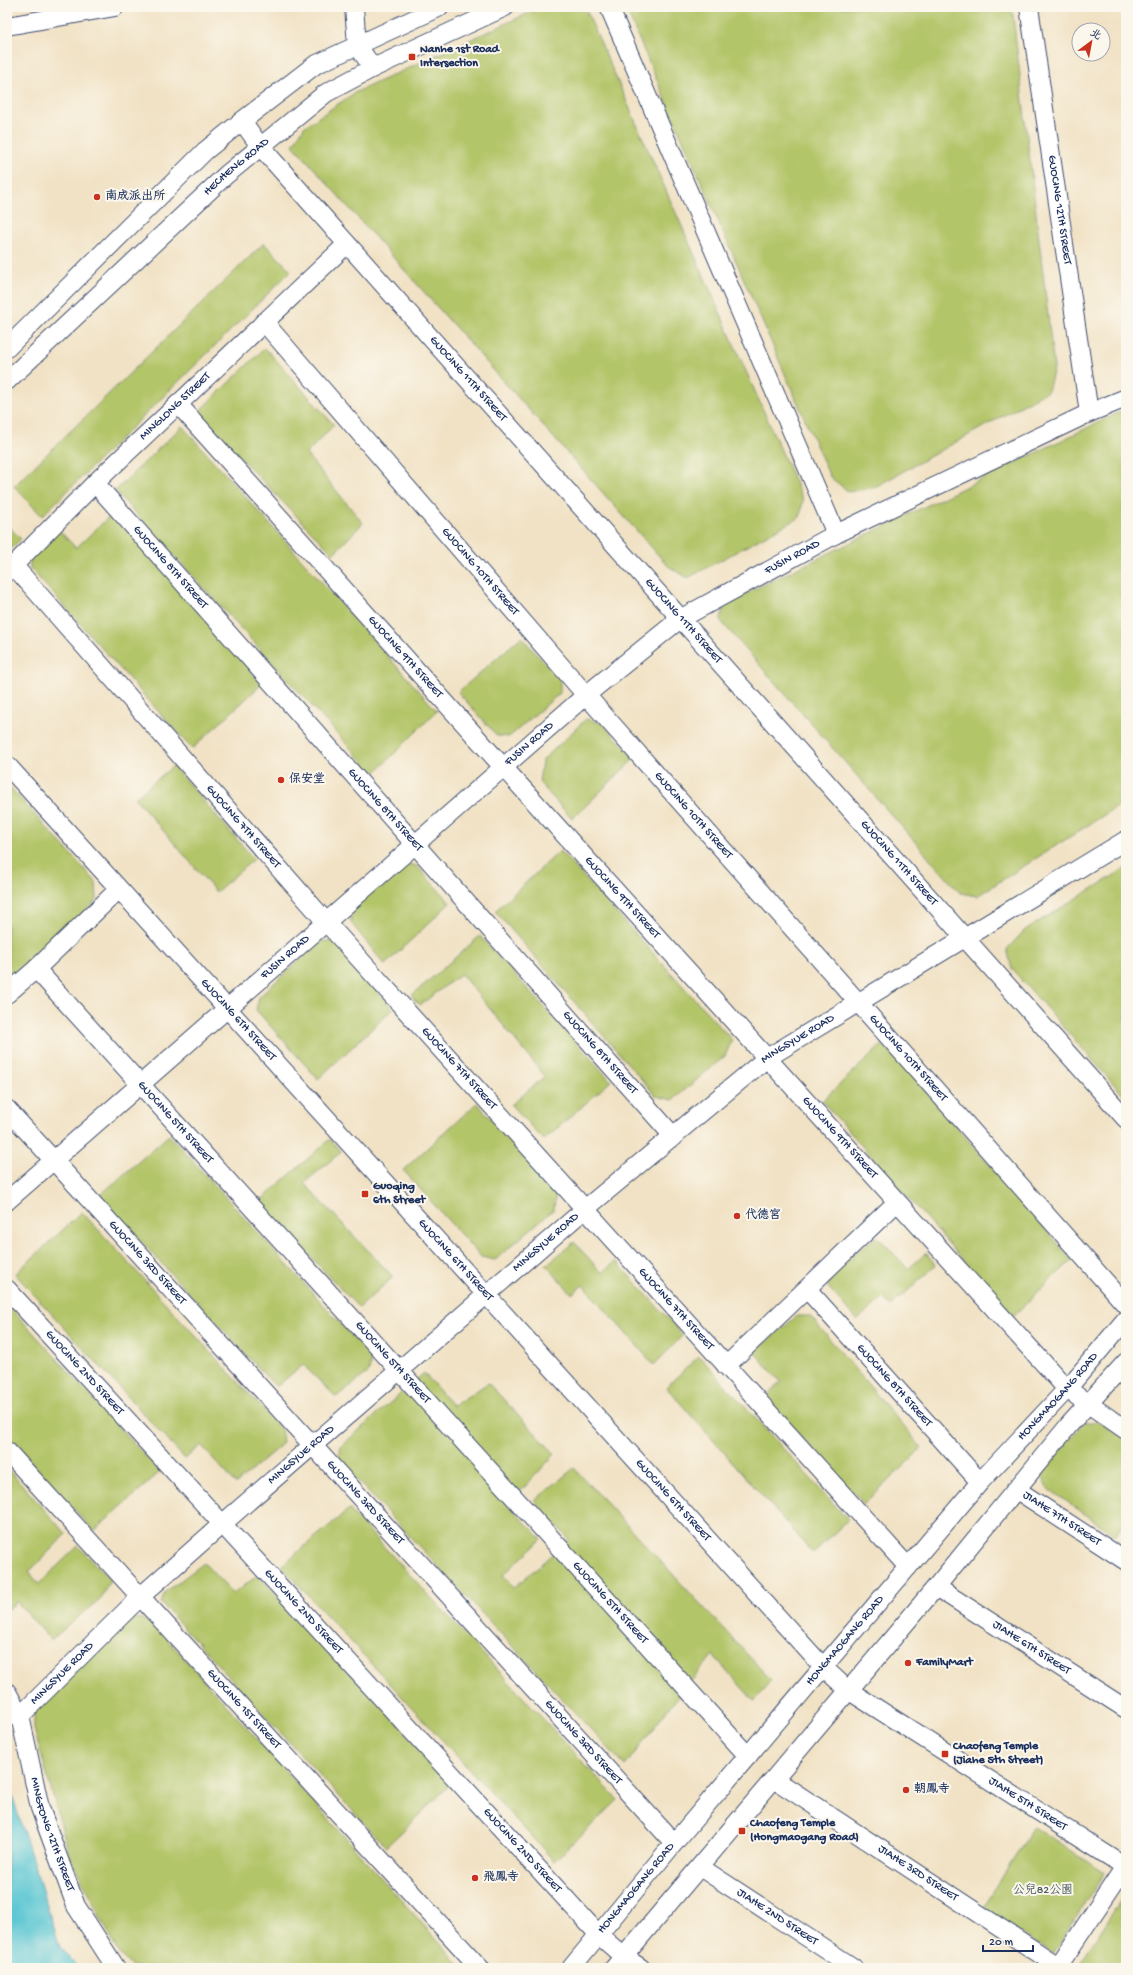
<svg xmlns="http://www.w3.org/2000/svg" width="1133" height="1975" font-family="'Gochi Hand','LXGW WenKai TC',sans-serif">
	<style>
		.green { fill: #b3c569; stroke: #677a64 }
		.water { fill: #5ac6d3; stroke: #3a7a98 }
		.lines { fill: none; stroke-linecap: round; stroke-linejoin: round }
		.minor-casing { stroke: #3b4a6d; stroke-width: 20 }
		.minor { stroke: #fff; stroke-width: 18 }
		.poi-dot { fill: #c8321e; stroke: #fbf7ec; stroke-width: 1.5 }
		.labels { text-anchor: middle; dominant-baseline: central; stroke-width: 4; stroke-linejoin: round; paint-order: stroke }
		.poi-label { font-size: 12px; font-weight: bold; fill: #1b2f5e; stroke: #fbf7ec; text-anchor: start }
		.street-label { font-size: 12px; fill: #1b2f5e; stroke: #fbf7ec }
		.park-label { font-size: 12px; fill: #495c61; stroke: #fbf7ec }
	</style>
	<rect width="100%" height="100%" fill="#fbf7ec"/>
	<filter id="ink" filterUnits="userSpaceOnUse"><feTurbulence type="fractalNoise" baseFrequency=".025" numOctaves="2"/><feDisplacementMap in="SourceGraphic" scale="8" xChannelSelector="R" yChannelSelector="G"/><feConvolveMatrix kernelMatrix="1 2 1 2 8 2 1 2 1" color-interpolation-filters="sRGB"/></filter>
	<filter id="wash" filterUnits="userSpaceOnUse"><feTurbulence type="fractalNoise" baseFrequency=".012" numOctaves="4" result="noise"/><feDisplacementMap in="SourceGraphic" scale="16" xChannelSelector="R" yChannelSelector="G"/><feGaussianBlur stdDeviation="0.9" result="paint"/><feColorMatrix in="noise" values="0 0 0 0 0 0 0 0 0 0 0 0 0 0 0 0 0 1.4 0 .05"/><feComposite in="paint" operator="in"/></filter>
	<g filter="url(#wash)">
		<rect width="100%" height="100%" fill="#f1e2c5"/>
		<g class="green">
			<polygon points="542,7 582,7 587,12 803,500 800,517 688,578 668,566 293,145 304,127 356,92"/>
			<polygon points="625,7 1012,7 1054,368 1048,391 875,487 849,492 830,477"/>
			<polygon points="264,243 291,271 42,516 14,486"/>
			<polygon points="265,348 334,425 306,454 363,523 333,554 197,413"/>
			<polygon points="1126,409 1126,801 977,896 960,893 720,620 726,603"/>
			<polygon points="182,426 437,711 374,774 115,491"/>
			<polygon points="113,513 262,684 192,749 30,568 30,557 56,527 76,548"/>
			<polygon points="7,525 21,539 7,553"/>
			<polygon points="521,637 560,679 560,693 509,737 497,736 458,692"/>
			<polygon points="586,719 602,723 635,758 572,819 539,782 542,761"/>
			<polygon points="173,766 254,859 216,892 135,798"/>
			<polygon points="7,784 96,882 97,900 7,981"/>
			<polygon points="560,851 732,1040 725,1056 673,1100 656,1096 495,911"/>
			<polygon points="402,863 417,866 450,903 385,965 351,923 351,910"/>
			<polygon points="1126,868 1126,1098 1012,969 1007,949 1025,930"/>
			<polygon points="480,936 611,1081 544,1140 511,1105 545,1076 461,974 420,1005 411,996"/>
			<polygon points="320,941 330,941 339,945 393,1009 318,1079 256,1010 259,997"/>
			<polygon points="884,1043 1072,1260 1013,1316 822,1101"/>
			<polygon points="477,1103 556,1191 554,1209 495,1260 481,1257 403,1170"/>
			<polygon points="169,1135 371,1357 369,1372 336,1397 303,1365 276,1387 99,1196"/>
			<polygon points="330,1139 341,1152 304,1183 393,1277 359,1308 259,1202"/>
			<polygon points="82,1212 281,1429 283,1443 236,1484 201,1445 185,1459 15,1274"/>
			<polygon points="877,1236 908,1269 926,1253 936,1265 891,1306 883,1298 857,1320 828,1287 828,1275"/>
			<polygon points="574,1242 602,1273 616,1261 683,1335 654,1365 583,1285 572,1294 546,1265"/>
			<polygon points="7,1304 160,1472 94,1531 7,1436"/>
			<polygon points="797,1316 810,1316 922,1448 864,1504 764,1398 781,1382 754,1352"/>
			<polygon points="699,1356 848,1520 813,1553 666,1387"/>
			<polygon points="424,1373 453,1406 488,1383 555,1454 508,1505 542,1539 503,1575 514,1588 569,1539 534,1501 574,1468 771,1680 754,1701 713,1655 667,1710 625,1766 338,1460 341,1446"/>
			<polygon points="1084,1422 1100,1422 1126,1439 1126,1519 1115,1535 1046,1487 1042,1472"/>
			<polygon points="7,1468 66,1534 29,1572 39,1584 78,1546 110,1580 101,1598 51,1640 17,1602 7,1610"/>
			<polygon points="349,1509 618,1800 554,1861 281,1566"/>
			<polygon points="204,1563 233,1594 258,1575 453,1782 386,1847 161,1603 165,1592"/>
			<polygon points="131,1618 144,1619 159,1630 462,1968 132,1968 117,1950 70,1857 34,1729 34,1713"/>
			<polygon points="1034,1827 1105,1872 1053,1954 982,1909"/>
			<polygon points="1126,1892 1126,1968 1077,1968"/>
		</g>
		<polygon class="water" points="7,1779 60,1947 79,1968 7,1968"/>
	</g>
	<g filter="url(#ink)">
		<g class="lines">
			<defs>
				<g id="minor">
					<polyline points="354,7 357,45 373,68"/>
					<polyline points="609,7 836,534"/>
					<path id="s1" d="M1029,7l60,406"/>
					<polyline points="7,26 115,7"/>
					<path id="s2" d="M242,121l18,25 866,973"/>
					<path id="s3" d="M264,322l322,373 540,610"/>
					<polyline points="7,348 205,151 242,121 315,65 440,7"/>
					<path id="s4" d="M7,381l219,-206 100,-82 47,-25 132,-61"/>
					<path id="s5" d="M178,404l325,363 564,622 59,41"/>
					<path id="s6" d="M95,483l579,654"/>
					<path id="s7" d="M14,566l313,357 581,644"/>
					<path id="s8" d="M7,572l88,-89 252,-239"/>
					<path id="s9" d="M7,765l816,902 25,23 278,177"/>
					<path id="s10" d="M36,969l712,787"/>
					<polyline points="7,994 36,969 119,889"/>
					<path id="s11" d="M7,1109l667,734"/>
					<path id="s12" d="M7,1201l579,-506 94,-76 156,-85 253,-121 37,-15"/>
					<path id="s13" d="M7,1289l592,646 25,22 17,11"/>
					<path id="s14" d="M807,1289l173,193"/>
					<polyline points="726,1366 897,1202"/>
					<path id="s15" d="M7,1451l473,517"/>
					<path id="s16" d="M1017,1490l109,71"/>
					<path id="s17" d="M936,1587l190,122"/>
					<path id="s18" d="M7,1692l13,24 20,92 36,98 40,62"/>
					<path id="s19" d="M20,1716l121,-120 80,-71 364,-316 182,-151 359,-218"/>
					<path id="s20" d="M774,1779l287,189"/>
					<path id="s21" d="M700,1867l154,101"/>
					<path id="s22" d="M571,1968l103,-125 306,-361 87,-93 59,-70"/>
					<polyline points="614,1968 936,1587 1069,1425 1126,1362"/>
					<polyline points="1057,1968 1126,1865"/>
				</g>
			</defs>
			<use href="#minor" class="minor-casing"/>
			<use href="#minor" class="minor"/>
		</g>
	</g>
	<g class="poi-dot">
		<rect x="408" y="53" width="8" height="8" rx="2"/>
		<circle cx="97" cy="197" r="4"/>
		<circle cx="281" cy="780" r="4"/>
		<rect x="361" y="1190" width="8" height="8" rx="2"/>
		<circle cx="737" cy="1216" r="4"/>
		<circle cx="908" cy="1663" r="4"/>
		<rect x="941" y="1750" width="8" height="8" rx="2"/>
		<circle cx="906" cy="1790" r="4"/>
		<rect x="738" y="1827" width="8" height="8" rx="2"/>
		<circle cx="475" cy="1878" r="4"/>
	</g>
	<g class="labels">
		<g class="poi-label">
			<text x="420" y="50">Nanhe 1st Road<tspan x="420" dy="14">Intersection</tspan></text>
			<text x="105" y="197">南成派出所</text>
			<text x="289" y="780">保安堂</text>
			<text x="373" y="1187">Guoqing<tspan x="373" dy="14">6th Street</tspan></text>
			<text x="745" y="1216">代德宮</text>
			<text x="916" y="1663">FamilyMart</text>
			<text x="953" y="1747">Chaofeng Temple<tspan x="953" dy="14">(Jiahe 5th Street)</tspan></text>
			<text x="914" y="1790">朝鳳寺</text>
			<text x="750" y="1824">Chaofeng Temple<tspan x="750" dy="14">(Hongmaogang Road)</tspan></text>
			<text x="483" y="1878">飛鳳寺</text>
		</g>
		<g class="street-label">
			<text stroke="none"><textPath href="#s4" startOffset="314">HECHENG ROAD</textPath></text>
			<text stroke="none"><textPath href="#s1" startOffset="205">GUOCING 12TH STREET</textPath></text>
			<text stroke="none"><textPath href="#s2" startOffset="343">GUOCING 11TH STREET</textPath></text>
			<text stroke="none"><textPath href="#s8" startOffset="236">MINGLONG STREET</textPath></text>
			<text stroke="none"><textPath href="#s12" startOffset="1018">FUSIN ROAD</textPath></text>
			<text stroke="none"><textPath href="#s6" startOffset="113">GUOCING 8TH STREET</textPath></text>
			<text stroke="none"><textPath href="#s3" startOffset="330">GUOCING 10TH STREET</textPath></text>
			<text stroke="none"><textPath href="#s2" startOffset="667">GUOCING 11TH STREET</textPath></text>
			<text stroke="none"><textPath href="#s5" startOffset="340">GUOCING 9TH STREET</textPath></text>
			<text stroke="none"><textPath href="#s12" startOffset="694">FUSIN ROAD</textPath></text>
			<text stroke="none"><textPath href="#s6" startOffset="437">GUOCING 8TH STREET</textPath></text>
			<text stroke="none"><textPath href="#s3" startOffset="654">GUOCING 10TH STREET</textPath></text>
			<text stroke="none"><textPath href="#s7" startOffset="347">GUOCING 7TH STREET</textPath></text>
			<text stroke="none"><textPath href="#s2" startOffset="991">GUOCING 11TH STREET</textPath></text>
			<text stroke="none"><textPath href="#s5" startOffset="664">GUOCING 9TH STREET</textPath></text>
			<text stroke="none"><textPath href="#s12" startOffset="370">FUSIN ROAD</textPath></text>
			<text stroke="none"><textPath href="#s9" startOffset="344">GUOCING 6TH STREET</textPath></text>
			<text stroke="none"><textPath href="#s19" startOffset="1032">MINGSYUE ROAD</textPath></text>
			<text stroke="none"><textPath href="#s6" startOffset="761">GUOCING 8TH STREET</textPath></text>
			<text stroke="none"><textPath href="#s3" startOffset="978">GUOCING 10TH STREET</textPath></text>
			<text stroke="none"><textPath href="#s7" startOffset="671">GUOCING 7TH STREET</textPath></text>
			<text stroke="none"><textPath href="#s10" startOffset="207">GUOCING 5TH STREET</textPath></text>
			<text stroke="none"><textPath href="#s5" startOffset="988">GUOCING 9TH STREET</textPath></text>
			<text stroke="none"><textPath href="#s19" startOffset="708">MINGSYUE ROAD</textPath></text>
			<text stroke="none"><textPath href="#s9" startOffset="668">GUOCING 6TH STREET</textPath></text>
			<text stroke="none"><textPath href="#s11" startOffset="208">GUOCING 3RD STREET</textPath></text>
			<text stroke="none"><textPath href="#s7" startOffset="995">GUOCING 7TH STREET</textPath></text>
			<text stroke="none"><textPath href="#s10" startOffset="531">GUOCING 5TH STREET</textPath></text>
			<text stroke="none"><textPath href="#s13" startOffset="114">GUOCING 2ND STREET</textPath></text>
			<text stroke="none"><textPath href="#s14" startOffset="130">GUOCING 8TH STREET</textPath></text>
			<text stroke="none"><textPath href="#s22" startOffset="751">HONGMAOGANG ROAD</textPath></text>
			<text stroke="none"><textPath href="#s19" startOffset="384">MINGSYUE ROAD</textPath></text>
			<text stroke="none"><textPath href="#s9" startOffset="992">GUOCING 6TH STREET</textPath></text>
			<text stroke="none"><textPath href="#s11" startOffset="532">GUOCING 3RD STREET</textPath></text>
			<text stroke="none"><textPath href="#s16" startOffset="53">JIAHE 7TH STREET</textPath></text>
			<text stroke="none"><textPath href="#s10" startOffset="855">GUOCING 5TH STREET</textPath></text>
			<text stroke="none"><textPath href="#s13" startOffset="438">GUOCING 2ND STREET</textPath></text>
			<text stroke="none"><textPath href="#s22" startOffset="427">HONGMAOGANG ROAD</textPath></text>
			<text stroke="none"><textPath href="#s17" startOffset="113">JIAHE 6TH STREET</textPath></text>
			<text stroke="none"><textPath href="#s19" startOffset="60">MINGSYUE ROAD</textPath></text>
			<text stroke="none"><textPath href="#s15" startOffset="350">GUOCING 1ST STREET</textPath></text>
			<text stroke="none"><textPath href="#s11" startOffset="856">GUOCING 3RD STREET</textPath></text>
			<text stroke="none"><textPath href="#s9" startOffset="1463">JIAHE 5TH STREET</textPath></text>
			<text stroke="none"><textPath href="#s18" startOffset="150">MINGFONG 12TH STREET</textPath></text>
			<text stroke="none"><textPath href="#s13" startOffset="762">GUOCING 2ND STREET</textPath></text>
			<text stroke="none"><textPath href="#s20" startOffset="172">JIAHE 3RD STREET</textPath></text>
			<text stroke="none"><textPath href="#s22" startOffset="103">HONGMAOGANG ROAD</textPath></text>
			<text stroke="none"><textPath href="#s21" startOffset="92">JIAHE 2ND STREET</textPath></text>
		</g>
		<g class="park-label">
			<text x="1043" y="1891">公兒82公園</text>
		</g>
	</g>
	<rect width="1133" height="1975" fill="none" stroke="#fbf7ec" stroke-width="24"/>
	<g transform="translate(1091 42) rotate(32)"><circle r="19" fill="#fbf7ec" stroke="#a1a7b3"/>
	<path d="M0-3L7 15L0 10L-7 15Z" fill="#c8321e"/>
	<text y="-6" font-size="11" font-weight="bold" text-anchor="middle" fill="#1b2f5e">北</text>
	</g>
	<path d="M983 1945v6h50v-6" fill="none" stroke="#1b2f5e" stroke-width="2"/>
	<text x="989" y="1945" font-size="12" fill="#1b2f5e" stroke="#fbf7ec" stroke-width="3" paint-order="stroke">20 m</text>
</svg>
